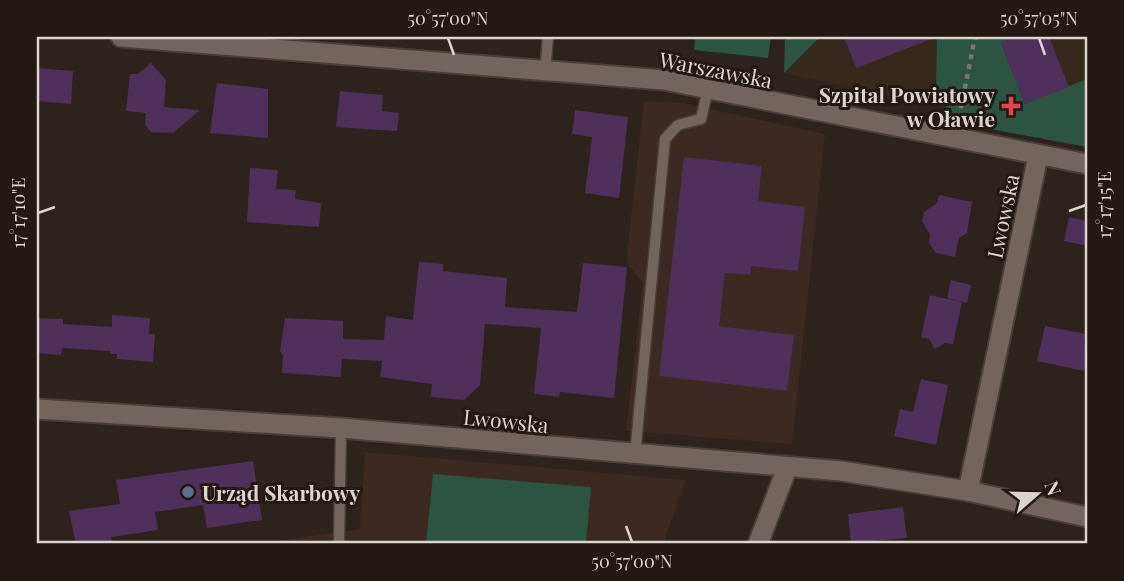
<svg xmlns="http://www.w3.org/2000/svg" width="1124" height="581" font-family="'Playfair Display',serif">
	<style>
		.built { fill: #3c2921 }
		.medical { fill: #36291c }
		.green { fill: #2b5442 }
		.building { fill: #4e305a }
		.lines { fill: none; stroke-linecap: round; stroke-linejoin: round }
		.service-casing { stroke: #493f3a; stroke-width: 13 }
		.minor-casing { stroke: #493f3a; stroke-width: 23 }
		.path { stroke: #7e746f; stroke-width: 4.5; stroke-dasharray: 5 5; stroke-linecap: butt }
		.service { stroke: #73655e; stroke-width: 10 }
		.minor { stroke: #73655e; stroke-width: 19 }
		.ticks { fill: none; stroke: #dbd3cf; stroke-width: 2.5 }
		.health-dot { fill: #e0444e; stroke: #241813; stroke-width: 2.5 }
		.service-dot { fill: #5c6f8a; stroke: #241813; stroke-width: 2.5 }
		.labels { text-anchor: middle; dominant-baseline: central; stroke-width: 6; stroke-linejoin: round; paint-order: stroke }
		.street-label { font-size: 21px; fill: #dbd3cf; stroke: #241813 }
		.poi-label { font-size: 21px; font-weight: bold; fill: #dbd3cf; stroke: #241813; text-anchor: end }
		.neatline { fill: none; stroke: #dbd3cf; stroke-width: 2.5 }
		.ticks-label { font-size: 18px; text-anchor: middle; fill: #dbd3cf }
	</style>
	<rect width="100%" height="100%" fill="#2e221c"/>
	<g class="built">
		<polygon points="644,101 683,103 825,134 792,444 626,431 643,283 626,262"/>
		<polygon points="365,452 686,480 663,544 255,544 360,529"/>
	</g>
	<polygon class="medical" points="788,37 1087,37 1087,139 784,73"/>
	<g class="green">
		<polygon points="695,37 771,37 768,58 694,50"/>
		<polygon points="785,37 820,37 784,73"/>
		<polygon points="937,37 1015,37 1001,43 1025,104 1087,79 1087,147 958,123 936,92"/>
		<polygon points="433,474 591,487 586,544 426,544"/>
	</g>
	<g class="building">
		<polygon points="844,37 933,37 934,38 856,68"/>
		<polygon points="1015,37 1049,37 1069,87 1025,104 1001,43"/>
		<polygon points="151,63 166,80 164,107 200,110 173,133 151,132 145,125 146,113 126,111 130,74 138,74"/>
		<polygon points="37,68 73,71 71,104 37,101"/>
		<polygon points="217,83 268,89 268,138 210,133"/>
		<polygon points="340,91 383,95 382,111 399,113 397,131 336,127"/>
		<polygon points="575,110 628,117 619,198 585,193 592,137 572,134"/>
		<polygon points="684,157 762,166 758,201 805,207 798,271 751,266 750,275 725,273 719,326 794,335 787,391 659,376"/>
		<polygon points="250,168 278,170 276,189 296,190 295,199 321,203 319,227 247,222"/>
		<polygon points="939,195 972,202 967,233 959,238 955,257 936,253 929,243 930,234 922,221 924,212 937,203"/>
		<polygon points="1069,217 1087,221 1087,246 1064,241"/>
		<polygon points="419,262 443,264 443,271 507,278 505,307 577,312 583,263 627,267 614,398 560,392 559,397 534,394 541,328 485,324 480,385 464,400 431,397 432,384 380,377 382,361 342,359 341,377 282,373 283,355 280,351 285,318 343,321 343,339 384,340 386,316 413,320"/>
		<polygon points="951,280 971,285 967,303 947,298"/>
		<polygon points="930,295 962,302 953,344 945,343 935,349 929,339 921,337"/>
		<polygon points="112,315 150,318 149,334 155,334 153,362 117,359 117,354 110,354 111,351 62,348 61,355 37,353 37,318 63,319 63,324 112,327"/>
		<polygon points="1045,326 1085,334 1084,345 1087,346 1087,357 1084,371 1037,361"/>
		<polygon points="921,379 948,385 936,445 894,436 900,409 913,412"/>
		<polygon points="253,461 262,520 207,528 203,505 155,512 158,530 111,537 113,544 76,544 69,511 120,504 116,480"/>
		<polygon points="903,507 907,538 875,541 876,544 851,544 848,514"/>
	</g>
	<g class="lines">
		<defs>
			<g id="service">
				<polyline points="545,72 548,37"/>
				<polyline points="635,455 665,139 678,125 701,119 708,89"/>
				<polyline points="339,544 341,428"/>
			</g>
			<g id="minor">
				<polyline points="121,37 664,80 1087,164"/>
				<polyline points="37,409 341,428 841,471 968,491 1087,517"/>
				<polyline points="968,491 1038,156"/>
				<polyline points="758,544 787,468"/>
			</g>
		</defs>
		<use href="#service" class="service-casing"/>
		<use href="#minor" class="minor-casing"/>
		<polyline class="path" points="959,118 975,37"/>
		<use href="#service" class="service"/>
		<use href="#minor" class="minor"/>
	</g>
	<path class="ticks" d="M448,38l6,17M1039,38l6,17M1069,211l17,-6M38,213l17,-6M626,526l6,16"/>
	<path class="health-dot" d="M1007.5 95.5h7v7h7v7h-7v7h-7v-7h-7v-7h7z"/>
	<circle class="service-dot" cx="188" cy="492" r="7"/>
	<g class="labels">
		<g class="street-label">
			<text transform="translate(716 69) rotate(11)">Warszawska</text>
			<text transform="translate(1002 216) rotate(-78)">Lwowska</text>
			<text transform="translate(506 420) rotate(6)">Lwowska</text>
		</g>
		<g class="poi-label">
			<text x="995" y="94">Szpital Powiatowy<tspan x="995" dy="24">w Oławie</tspan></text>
			<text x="202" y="492" text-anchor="start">Urząd Skarbowy</text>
		</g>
	</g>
	<rect width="1124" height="581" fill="none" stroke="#241813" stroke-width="77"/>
	<g transform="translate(1037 494) rotate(70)" stroke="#241813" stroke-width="5" paint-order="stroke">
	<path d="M0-5L12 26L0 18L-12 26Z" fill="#dbd3cf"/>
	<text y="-10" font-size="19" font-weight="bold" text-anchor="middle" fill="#dbd3cf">N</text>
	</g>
	<rect x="38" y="38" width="1048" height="504" class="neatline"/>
	<g class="ticks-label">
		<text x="448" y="25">50°57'00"N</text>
		<text x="1039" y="25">50°57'05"N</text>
		<text transform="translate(1105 205) rotate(-90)" y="6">17°17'15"E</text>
		<text transform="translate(19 213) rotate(-90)" y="6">17°17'10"E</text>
		<text x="632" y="568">50°57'00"N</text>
	</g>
</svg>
